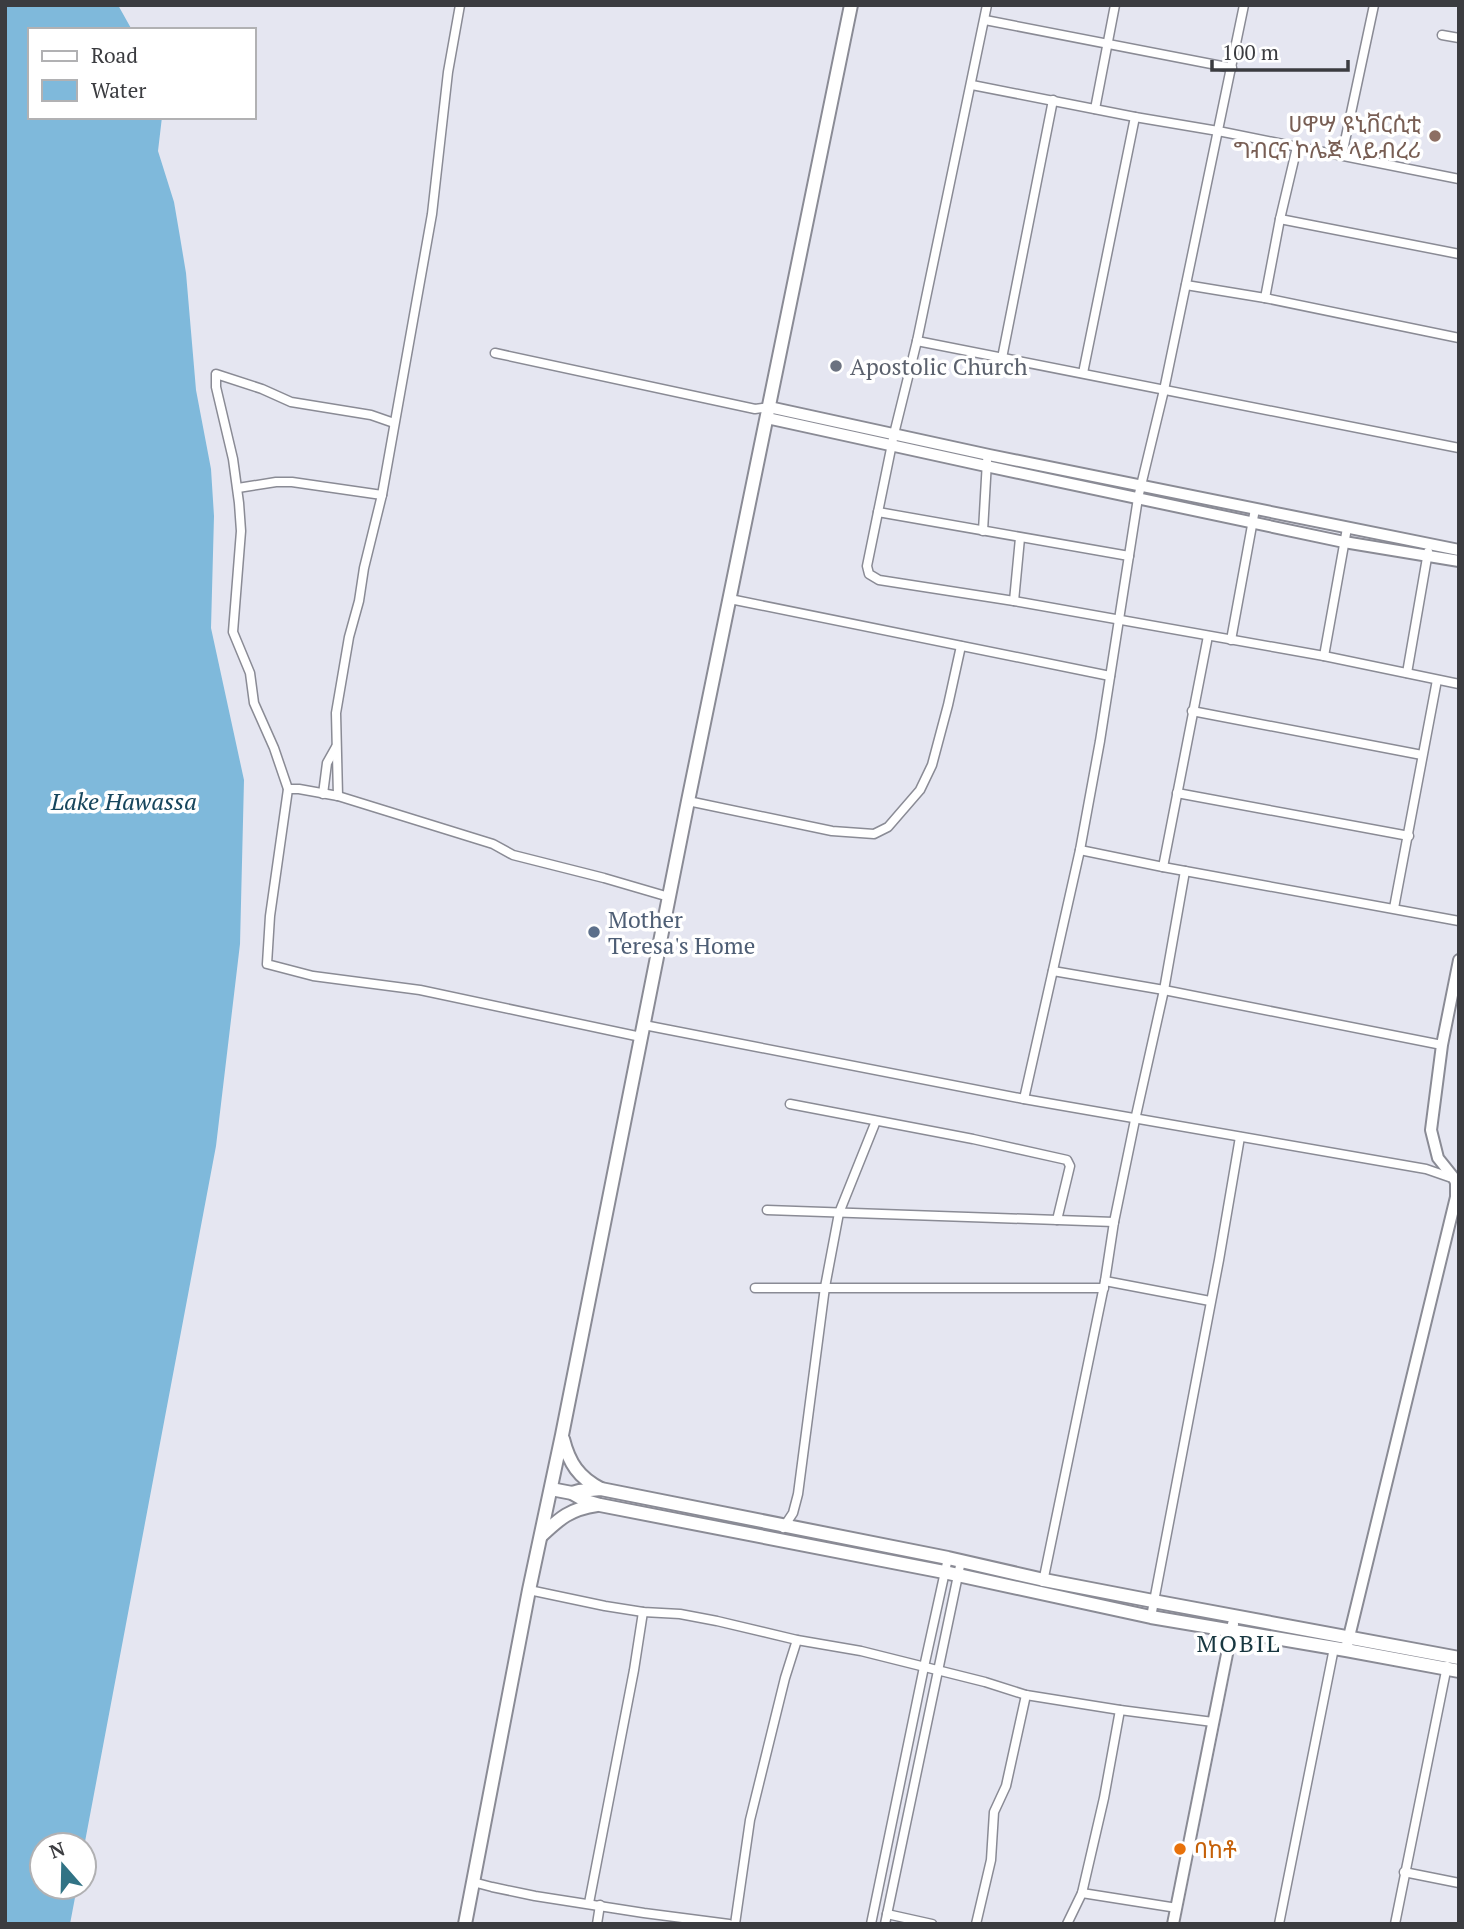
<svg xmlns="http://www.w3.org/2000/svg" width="1464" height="1929" font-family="'PT Serif','Noto Sans Ethiopic',serif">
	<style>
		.water { fill: #7fb9db }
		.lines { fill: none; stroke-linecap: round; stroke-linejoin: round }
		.minor-casing { stroke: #8a8b95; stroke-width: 11 }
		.tertiary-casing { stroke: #8a8b95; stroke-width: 14 }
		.secondary-casing { stroke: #8a8b95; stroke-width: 16 }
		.minor { stroke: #fff; stroke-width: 8 }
		.tertiary { stroke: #fff; stroke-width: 10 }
		.secondary { stroke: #fff; stroke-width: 12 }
		.education-dot { fill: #8d6e63; stroke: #fff; stroke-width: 2.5 }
		.worship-dot { fill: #6b7280; stroke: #fff; stroke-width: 2.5 }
		.service-dot { fill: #5c6f8a; stroke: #fff; stroke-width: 2.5 }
		.food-dot { fill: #e8710a; stroke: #fff; stroke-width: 2.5 }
		.labels { text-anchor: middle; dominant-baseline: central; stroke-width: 7; stroke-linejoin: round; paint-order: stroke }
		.education-label { font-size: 23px; fill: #785e54; stroke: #fff; text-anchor: end }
		.worship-label { font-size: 23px; fill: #5b616d; stroke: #fff; text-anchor: start }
		.service-label { font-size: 23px; fill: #4e5e75; stroke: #fff; text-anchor: start }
		.food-label { font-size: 23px; fill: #c56008; stroke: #fff; text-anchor: start }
		.water-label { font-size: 24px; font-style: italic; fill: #17465d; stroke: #fff }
		.neighbourhood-label { font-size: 24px; letter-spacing: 2px; fill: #183740; stroke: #fff }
	</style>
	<rect width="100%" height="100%" fill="#e5e6f1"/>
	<polygon class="water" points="5,5 118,5 132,30 30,30 30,117 162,117 158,151 174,202 180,237 186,273 196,390 211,469 214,516 211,628 244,780 240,944 216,1146 84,1847 84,1845 42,1845 42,1887 77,1887 70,1924 5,1924"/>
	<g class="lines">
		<defs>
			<g id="minor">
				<polyline points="987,5 917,341 894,434 867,566 869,574 879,580 1014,601 1324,656 1459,684"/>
				<polyline points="985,20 1232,68"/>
				<polyline points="1442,35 1459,38"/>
				<polyline points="972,85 1135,117 1218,131 1459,179"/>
				<polyline points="1095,109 1115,5"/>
				<polyline points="1342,155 1374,5"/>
				<polyline points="1280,219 1459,254"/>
				<polyline points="1186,285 1265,298 1459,338"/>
				<polyline points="1265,298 1280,219 1297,147"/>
				<polyline points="917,341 1459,448"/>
				<polyline points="495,353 755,409 769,407"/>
				<polyline points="1002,358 1053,100"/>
				<polyline points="1083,373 1135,117"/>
				<polyline points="394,423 371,415 291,402 262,389 216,374 216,387 233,459 239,503 241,531 233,632 250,673 254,703 274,748 288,789 270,916 267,964 313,976 420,990 641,1037"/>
				<polyline points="238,488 276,482 292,482 382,495"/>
				<polyline points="878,512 1129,556"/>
				<polyline points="983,531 987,461"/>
				<polyline points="730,599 1110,676"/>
				<polyline points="1014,601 1020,538"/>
				<polyline points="1231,640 1255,509"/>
				<polyline points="1324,656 1347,528"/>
				<polyline points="1407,673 1428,552"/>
				<polyline points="1192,711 1422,755"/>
				<polyline points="288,789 299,789 338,796 493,844 513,855 604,878 669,897"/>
				<polyline points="1177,793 1409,836"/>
				<polyline points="323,794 327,763 336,747"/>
				<polyline points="338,796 336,713 349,637 359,601 364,568 382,495 432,214 448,72 460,5"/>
				<polyline points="688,801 832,831 874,834 888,827 920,790 932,765 948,705 961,646"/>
				<polyline points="1080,850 1163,867 1459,921"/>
				<polyline points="1163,867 1208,636"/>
				<polyline points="1394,908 1437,680"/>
				<polyline points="1053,971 1164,990 1442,1045"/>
				<polyline points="644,1025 1024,1099 1426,1169 1452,1178"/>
				<polyline points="1024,1099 1080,850 1100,741 1138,498 1164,390 1244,5"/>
				<polyline points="790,1104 973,1139 1067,1160 1070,1166 1057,1220"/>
				<polyline points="767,1210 1114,1222"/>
				<polyline points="1105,1281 1210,1301"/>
				<polyline points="755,1288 1104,1288"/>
				<polyline points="783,1528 793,1513 798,1494 825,1287 839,1213 876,1121"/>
				<polyline points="1043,1582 1105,1281 1114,1222 1135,1120 1164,990 1185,871"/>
				<polyline points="529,1590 605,1606 643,1612 680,1614 717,1621 797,1640 861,1651 985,1682 1026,1695 1120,1710 1213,1722"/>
				<polyline points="1151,1617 1219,1260 1240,1137"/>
				<polyline points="1404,1872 1459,1883"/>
				<polyline points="473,1882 492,1887 535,1896 644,1913 729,1924"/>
				<polyline points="1082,1893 1177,1908"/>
				<polyline points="589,1903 634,1670 643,1612"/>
				<polyline points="887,1914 932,1924"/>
				<polyline points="597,1924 600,1905"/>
				<polyline points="735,1924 750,1820 785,1678 797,1640"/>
				<polyline points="871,1924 924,1667 948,1558"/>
				<polyline points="885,1924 961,1561"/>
				<polyline points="976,1924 991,1860 994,1812 1006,1786 1026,1695"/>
				<polyline points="1067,1924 1082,1893 1104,1798 1120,1710"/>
				<polyline points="1279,1924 1334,1648"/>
				<polyline points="1395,1924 1447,1666"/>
			</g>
			<g id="tertiary">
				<polyline points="769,407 989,455 1459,550"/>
				<polyline points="767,418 986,466 1344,542 1459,561"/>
				<polyline points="1347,1645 1456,1197 1456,1183 1454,1178 1438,1158 1431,1130 1442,1045 1459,960"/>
				<polyline points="1173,1924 1233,1624"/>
			</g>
			<g id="secondary">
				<path d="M563,1439c6,24 16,39 38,50"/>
				<polyline points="551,1489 572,1493 586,1501 600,1505 944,1572 1151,1617 1346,1650 1459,1671"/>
				<polyline points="572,1493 579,1491 601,1489 948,1558 1044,1580 1153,1601 1459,1658"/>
				<path d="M541,1536c19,-18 29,-27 56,-31"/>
				<polyline points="465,1924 529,1590 562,1435 688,801 851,5"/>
			</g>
		</defs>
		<use href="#minor" class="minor-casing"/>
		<use href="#tertiary" class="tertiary-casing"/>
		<use href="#secondary" class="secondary-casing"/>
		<use href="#minor" class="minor"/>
		<use href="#tertiary" class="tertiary"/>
		<use href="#secondary" class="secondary"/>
	</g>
	<circle class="education-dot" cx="1435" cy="136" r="7"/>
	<circle class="worship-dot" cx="836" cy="366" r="7"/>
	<circle class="service-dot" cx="594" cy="932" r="7"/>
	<circle class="food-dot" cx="1180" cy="1849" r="7"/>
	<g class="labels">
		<g class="education-label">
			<text x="1421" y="123">ሀዋሣ ዩኒቨርሲቲ<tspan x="1421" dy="26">ግብርና ኮሌጅ ላይብረሪ</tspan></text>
		</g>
		<g class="worship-label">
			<text x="850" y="366">Apostolic Church</text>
		</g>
		<g class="service-label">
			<text x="608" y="919">Mother<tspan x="608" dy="26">Teresa's Home</tspan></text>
		</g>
		<g class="food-label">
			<text x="1194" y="1849">ባከቶ</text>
		</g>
		<g class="water-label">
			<text x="124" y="801">Lake Hawassa</text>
		</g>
		<g class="neighbourhood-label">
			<text x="1239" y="1643">MOBIL</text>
		</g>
	</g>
	<rect width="1464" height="1929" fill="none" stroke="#3b3c40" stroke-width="14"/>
	<rect x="28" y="28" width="228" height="91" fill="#ffffff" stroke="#b1b1b3" stroke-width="2"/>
	<rect x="42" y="51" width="35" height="10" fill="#ffffff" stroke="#b1b1b3" stroke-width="2"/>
	<text x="91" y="63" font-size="21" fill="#3b3c40">Road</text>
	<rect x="42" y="80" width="35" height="21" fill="#7fb9db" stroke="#b1b1b3" stroke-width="2"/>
	<text x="91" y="98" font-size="21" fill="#3b3c40">Water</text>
	<g transform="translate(63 1866) rotate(340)"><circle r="33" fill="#ffffff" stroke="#b1b1b3" stroke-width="2"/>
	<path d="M0-5L12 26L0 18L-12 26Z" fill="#317385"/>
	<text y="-10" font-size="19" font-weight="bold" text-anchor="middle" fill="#3b3c40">N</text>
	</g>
	<path d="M1212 60v10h136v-10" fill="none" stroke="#3b3c40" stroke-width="3.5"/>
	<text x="1222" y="60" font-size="21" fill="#3b3c40" stroke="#ffffff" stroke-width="5" paint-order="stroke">100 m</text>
</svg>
